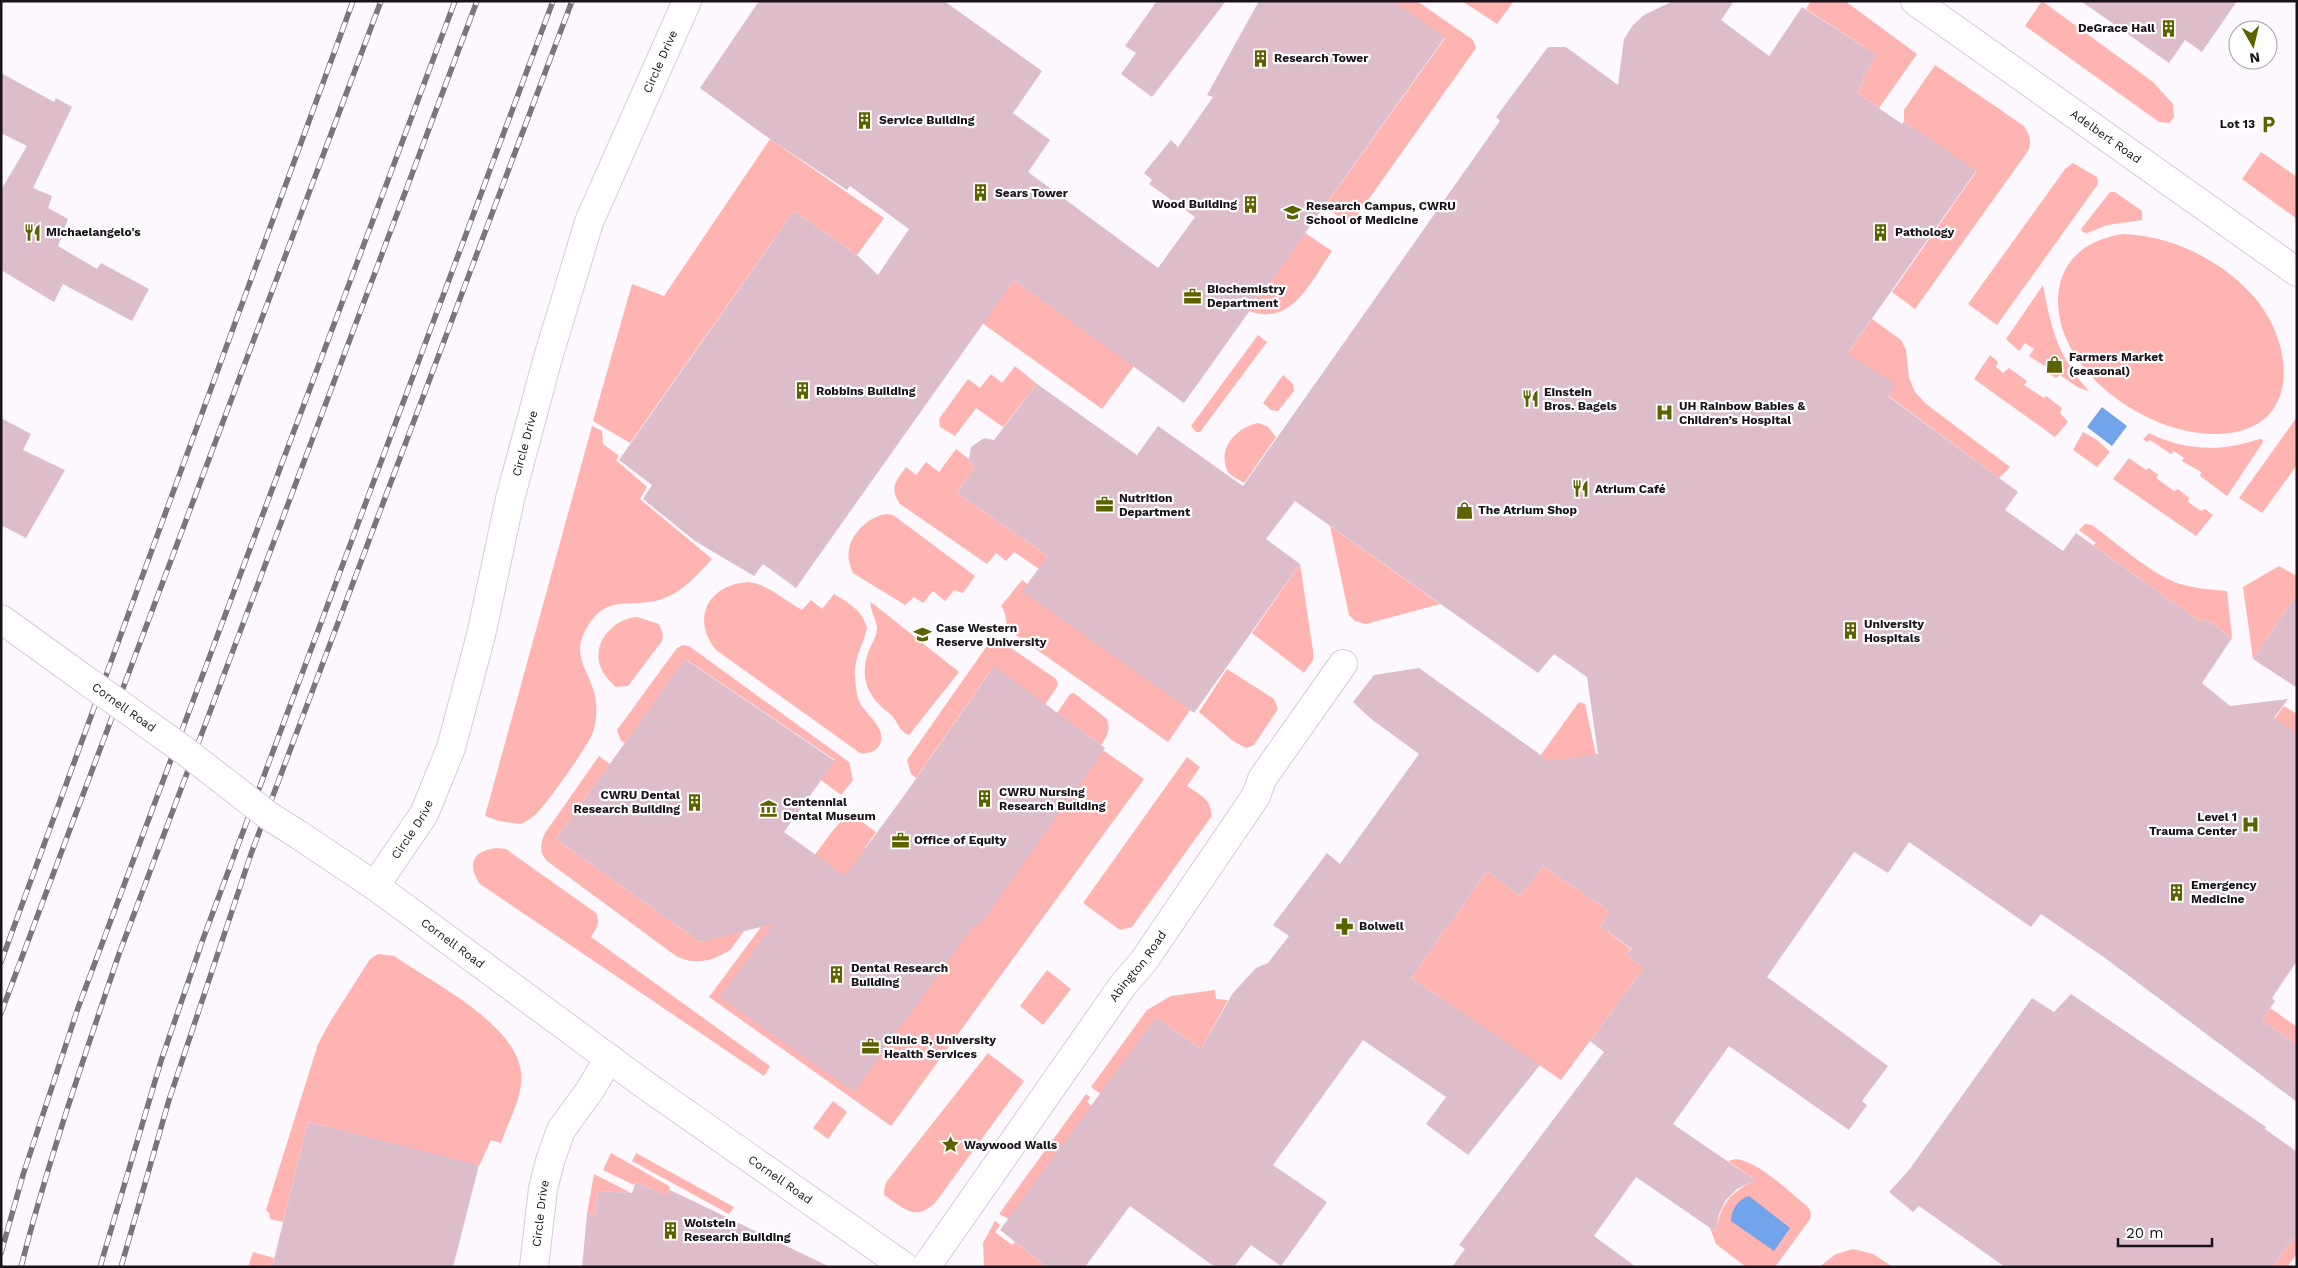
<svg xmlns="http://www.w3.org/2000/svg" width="2298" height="1268" font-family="'Work Sans',sans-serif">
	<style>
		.green { fill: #ffb4b2 }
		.water { fill: #71a4ea }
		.building { fill: #debdcb }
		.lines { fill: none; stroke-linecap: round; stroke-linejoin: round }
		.street-casing { stroke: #dbc7e1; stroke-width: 30 }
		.secondary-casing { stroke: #dbc7e1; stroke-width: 30 }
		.street { stroke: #fff; stroke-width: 28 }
		.secondary { stroke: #fff; stroke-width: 28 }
		.rail-casing { stroke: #7a757c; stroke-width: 5.5 }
		.rail { stroke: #fff; stroke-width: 4; stroke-dasharray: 11; stroke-linecap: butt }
		.secondary-bridge-casing { stroke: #dbc7e1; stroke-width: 30; stroke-linecap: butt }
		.secondary-bridge { stroke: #fff; stroke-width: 28 }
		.labels { text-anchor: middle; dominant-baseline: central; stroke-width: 4.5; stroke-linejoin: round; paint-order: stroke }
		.poi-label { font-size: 12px; font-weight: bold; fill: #19121b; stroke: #fff; text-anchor: start }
		.street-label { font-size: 12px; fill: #19121b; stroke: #fff }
	</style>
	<rect width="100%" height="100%" fill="#fcf8fd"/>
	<g class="green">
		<polygon points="1393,1 1417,1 1473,40 1476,48 1351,224 1324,207 1445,38"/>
		<polygon points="1462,1 1514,1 1497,24"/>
		<polygon points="1811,1 1845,1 1917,54 1879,108 1857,93 1864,82 1862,78 1877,55 1806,9"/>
		<polygon points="2042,1 2153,82 2173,104 2174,117 2169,123 2159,122 2025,26"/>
		<path d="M1935,65l89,61c6,10 8,15 4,25l-113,158 -23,-17 84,-120 -72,-51v-11z"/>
		<polygon points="770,139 884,218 857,255 794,211 630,443 593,421 632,284 664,296"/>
		<polygon points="2261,152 2297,177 2297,219 2242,179"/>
		<polygon points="2073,163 2097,177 2098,184 1997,325 1968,304 2065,169"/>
		<polygon points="2110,192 2115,192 2142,211 2142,220 2107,225 2087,233 2083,232 2081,229"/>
		<path d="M1305,233l27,18c-21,30 -40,76 -83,60z"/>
		<path d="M2123,234c51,2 100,27 133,65 42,53 42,134 -39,135 -51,1 -110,-32 -139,-74 -36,-53 -25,-116 45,-126z"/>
		<polygon points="1014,280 1134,366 1102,409 982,323"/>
		<path d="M2043,285c8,44 15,72 46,106l-10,-3 -19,-13 -4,3 -10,-6 2,-4 -19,-12 5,-7 -9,-6 -6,8 -13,-12z"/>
		<polygon points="1872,319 1901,340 1906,350 1909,378 1915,392 1926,404 2010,467 1999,478 1842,361"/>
		<polygon points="1258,335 1267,342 1200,432 1196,432 1191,426"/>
		<polygon points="1990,355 1998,362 1996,367 2003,373 2009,368 2027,381 2024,385 2044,398 2046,396 2062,408 2060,413 2068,422 2055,437 1974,379"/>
		<polygon points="1015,366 1037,384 1003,427 976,408 955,436 940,427 939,419 968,379 980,388 991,374 1002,383"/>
		<polygon points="1283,375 1293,384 1294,391 1278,411 1271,410 1263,403"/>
		<polygon points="2297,417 2297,465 2262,513 2239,498"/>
		<path d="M1258,423l9,3 9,11 -32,46c-4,-3 -13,-7 -16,-11 -12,-23 9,-45 30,-49z"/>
		<path d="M592,426l10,5 1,13 16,12 -3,4 31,27 -7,12 72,60c-15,16 -28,32 -50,40 -33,11 -56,-9 -78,34 -13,26 10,44 12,69 1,9 0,21 -3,30 -5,14 -45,70 -56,81 -5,5 -10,8 -16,11l-22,-3 -14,-5z"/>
		<polygon points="2083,432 2097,440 2110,452 2097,467 2073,450"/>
		<path d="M2149,433c35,18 74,19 110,6h3l1,3 -36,54 -27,-20 1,-4 -19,-11 2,-3 -10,-7 -3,3 -21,-14 -3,2 -4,-3z"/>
		<path d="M956,449l13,10 5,9 -17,25 91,63 -9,13 -25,-17 -8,9 -10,-8 -9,11 -87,-60c-11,-16 -4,-23 6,-37l10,8 10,-13 13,10z"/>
		<polygon points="2129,458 2146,470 2149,468 2158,475 2156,478 2174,491 2178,489 2189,498 2188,502 2201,511 2205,509 2213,515 2196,536 2113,479"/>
		<path d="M887,514l6,1 82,61 -12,17 -9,-3 -9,11 -12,-10 -10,12 -9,-6 -9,8 -52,-32c-3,-8 -6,-16 -4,-23 2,-17 22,-35 38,-36z"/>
		<path d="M2085,524l7,1c23,17 62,51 88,59 15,4 31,6 47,7l5,47 -26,-19 -4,4 -109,-78 3,-2 -17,-13z"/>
		<polygon points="1330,526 1440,604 1366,624 1355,621 1349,615"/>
		<polygon points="1300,564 1313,651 1313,660 1304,673 1252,633"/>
		<polygon points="2279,566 2297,576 2297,594 2253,659 2243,587"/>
		<path d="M1022,580l168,130 -22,32 -159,-112c-5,-7 -1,-16 -8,-24z"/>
		<path d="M749,582c20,3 35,18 53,28l9,-10 11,9 12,-15c15,9 28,16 33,34 -4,18 -14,31 -12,49 1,8 1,17 4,24 6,14 28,26 21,43 -4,8 -12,10 -20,9l-144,-103c-26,-32 -7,-66 33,-68z"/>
		<path d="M871,602l88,70 -50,63c-11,-4 -11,-15 -20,-22 -20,-15 -30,-34 -21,-60 3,-9 9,-16 9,-25 0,-9 -8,-18 -6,-26z"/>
		<path d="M637,617l22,7 4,10 -1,7 -34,45 -12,1c-4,-4 -9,-8 -11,-12 -18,-26 5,-56 32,-58z"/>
		<polygon points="1001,641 1056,679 1058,685 1045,705 991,670 916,778 911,774 907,760 989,643"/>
		<polygon points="683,645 689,646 849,762 853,780 841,795 821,780 835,760 687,660 683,662 625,743 621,741 617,730 677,648"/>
		<polygon points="1227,669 1274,699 1278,709 1254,745 1246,748 1233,741 1199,712"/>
		<path d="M1074,693l33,26c4,10 0,17 -6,26l-44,-32 13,-19z"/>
		<polygon points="1579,702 1585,704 1596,755 1535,763"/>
		<polygon points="2284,706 2297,714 2297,733 2256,719 2275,718"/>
		<polygon points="1103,750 1144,779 891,1126 709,997 834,829 848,814 853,815 876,832 865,848 974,926 978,926"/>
		<path d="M599,756l11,8 -54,75 144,103 4,-1 77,-105 14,24 -64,89c-17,12 -36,17 -55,7l-129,-95c-8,-9 -7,-17 -2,-28z"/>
		<path d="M1187,757l13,10 -13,19c13,9 26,14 24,31l-79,110 -12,3 -37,-27z"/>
		<path d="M496,848l10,1 90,64c5,11 0,15 -5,24l179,129 -6,10 -284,-192c-13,-19 -8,-33 16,-36z"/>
		<polygon points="1543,866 1611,912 1600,926 1631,949 1625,954 1644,968 1561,1080 1411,978 1487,871 1520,896"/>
		<path d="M378,954l16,2 6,4c38,26 128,70 121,124 -2,20 -14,40 -20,59l-10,-3 -12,26 -171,-44 -25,100 -13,-3 -1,-6 -3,-3 52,-166 12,-22 40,-63z"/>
		<polygon points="1047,970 1071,989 1043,1025 1020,1006"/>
		<polygon points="1215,990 1216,999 1228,1000 1201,1049 1156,1017 1101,1094 1091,1087 1147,1010 1171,996"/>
		<polygon points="2270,1008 2297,1027 2297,1045 2262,1020"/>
		<path d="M988,1053l36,28 -89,122c-21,19 -31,5 -51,-8v-6l3,-8z"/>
		<polygon points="1086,1094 1090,1097 1087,1102 1092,1106 1009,1219 999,1214"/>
		<polygon points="833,1101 847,1112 828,1139 813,1128"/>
		<polygon points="611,1153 669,1186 670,1190 667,1196 636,1182 634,1185 603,1170"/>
		<polygon points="636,1153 734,1207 729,1214 632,1161"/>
		<path d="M1736,1159c24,3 53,33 71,47l4,6 -1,7 -35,48h-29l-30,-23 -6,-16 6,4c5,-29 13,-38 39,-52l-27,-19z"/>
		<polygon points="594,1174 631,1193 598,1191 595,1215 587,1214"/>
		<polygon points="995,1221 1000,1225 995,1232 1012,1245 1015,1242 1047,1267 984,1267 983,1243"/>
		<polygon points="2297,1233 2297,1254 2287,1267 2272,1267"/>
		<polygon points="1853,1249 1873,1254 1893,1267 1819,1267 1836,1254"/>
		<polygon points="253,1252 274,1258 272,1267 248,1267"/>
	</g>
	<g class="water">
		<polygon points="2102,407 2127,426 2112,446 2087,427"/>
		<path d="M1749,1196l41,32 -16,23 -43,-30c0,-11 7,-22 18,-25z"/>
	</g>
	<g class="building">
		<polygon points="759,1 944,1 1042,71 1013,113 1050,140 1028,172 1158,268 1195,217 1149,184 1152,180 1144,173 1171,140 1178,147 1213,97 1207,95 1259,1 1393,1 1445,37 1184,403 1014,280 796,588 763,564 754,576 695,541 643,499 652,485 619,460 794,211 857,255 878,275 909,229 850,186 847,190 770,139 700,88"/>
		<polygon points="1157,1 1226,1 1152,97 1121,74 1136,53 1125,46"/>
		<polygon points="1673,1 1734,1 1721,20 1769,56 1802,7 1877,55 1862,78 1864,82 1857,93 1902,124 1904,121 1976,171 1847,354 1896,384 1888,396 2018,492 2005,510 2063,551 2076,533 2202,623 2206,619 2232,638 2202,683 2230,706 2288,699 2274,718 2297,733 2297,961 2272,998 2275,1001 2262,1020 2297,1045 2297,1102 2105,958 2041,914 2031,927 1909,842 1888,873 1854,852 1767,977 1888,1066 1862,1101 1867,1105 1849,1130 1729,1046 1673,1124 1755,1180 1737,1189 1726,1200 1719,1214 1716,1232 1636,1177 1594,1236 1636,1267 1452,1267 1465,1249 1459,1245 1604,1052 1590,1041 1644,968 1625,954 1632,949 1600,926 1611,912 1543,866 1520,896 1487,871 1411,978 1540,1065 1468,1155 1426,1124 1446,1097 1363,1040 1273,1165 1327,1202 1281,1266 1251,1245 1234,1267 1215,1267 1130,1206 1085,1267 1047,1267 1000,1230 1156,1017 1201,1049 1233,993 1256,968 1268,963 1289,936 1273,925 1327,853 1340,864 1419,754 1370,718 1353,702 1374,675 1419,668 1549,761 1598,754 1587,677 1554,654 1538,673 1295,501 1266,539 1300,564 1194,713 1022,591 1048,556 957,493 974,468 969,459 971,447 984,438 994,440 1037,384 1137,455 1158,426 1243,486 1500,121 1496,117 1548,47 1566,47 1618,85 1624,39 1633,25 1644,15"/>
		<polygon points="2081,1 2237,1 2202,52 2185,40 2169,63"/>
		<polygon points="1,73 54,102 56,98 72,107 33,188 52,196 48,208 68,219 58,246 97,269 101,263 149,289 132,321 63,284 54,302 1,270 1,190 27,146 1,133"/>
		<polygon points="1,418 31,434 23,450 65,470 26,538 1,525"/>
		<polygon points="2297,594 2297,688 2253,659"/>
		<polygon points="685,659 835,761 784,832 845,876 906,793 994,666 1105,748 979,926 973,926 854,1092 720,997 773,924 700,942 556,839"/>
		<polygon points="2071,994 2266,1127 2265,1129 2297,1152 2297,1233 2272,1267 2005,1267 1919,1206 1913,1212 1889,1192 1909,1170 2032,998 2054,1012"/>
		<polygon points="308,1122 479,1165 453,1267 272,1267"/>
		<polygon points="636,1182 667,1196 670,1190 830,1267 582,1267 587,1214 595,1215 598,1191 632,1193"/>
	</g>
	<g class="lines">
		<defs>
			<g id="street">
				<path id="s1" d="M926,1267l197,-282 20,-23 113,-166 6,-17 81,-115"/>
			</g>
			<g id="secondary">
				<path id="s2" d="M1915,1l382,271"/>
				<polyline points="1,619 80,676"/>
				<path id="s3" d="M299,835l76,51 266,196 264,185"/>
				<path id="s4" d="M375,886l49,-72 27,-66 30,-113 29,-136 37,-138 42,-139 98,-221"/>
				<path id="s5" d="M534,1267l9,-78 7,-28 11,-31 29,-40 19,-32"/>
			</g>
		</defs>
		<use href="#street" class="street-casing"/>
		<use href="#secondary" class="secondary-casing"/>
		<use href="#street" class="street"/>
		<use href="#secondary" class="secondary"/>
		<defs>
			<g id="rail">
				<polyline points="1,962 353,1"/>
				<polyline points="1,1013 381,1"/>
				<polyline points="1,1253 23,1175 78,1008 455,1"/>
				<path d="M21,1267c27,-106 63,-209 98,-313l358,-953"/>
				<polyline points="100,1267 161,1061 203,939 553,1"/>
				<polyline points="121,1267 169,1100 251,854 572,1"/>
			</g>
		</defs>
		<use href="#rail" class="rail-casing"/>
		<use href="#rail" class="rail"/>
		<defs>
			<g id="secondary-bridge">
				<path id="s6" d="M80,676l105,75 84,65 30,19"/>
			</g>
		</defs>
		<use href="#secondary-bridge" class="secondary-bridge-casing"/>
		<use href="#secondary-bridge" class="secondary-bridge"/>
	</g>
	<defs>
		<symbol id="building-bare" viewBox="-9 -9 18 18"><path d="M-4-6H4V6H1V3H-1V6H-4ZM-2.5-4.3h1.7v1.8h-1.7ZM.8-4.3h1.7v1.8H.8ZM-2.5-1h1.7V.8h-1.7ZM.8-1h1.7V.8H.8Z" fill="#5b6200" stroke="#fff" stroke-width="2.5" paint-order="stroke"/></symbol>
		<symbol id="parking-bare" viewBox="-9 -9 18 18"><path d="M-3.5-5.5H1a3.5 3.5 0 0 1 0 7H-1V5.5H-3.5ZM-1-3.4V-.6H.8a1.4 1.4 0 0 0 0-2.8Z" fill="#5b6200" stroke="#fff" stroke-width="2.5" paint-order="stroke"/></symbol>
		<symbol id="university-bare" viewBox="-9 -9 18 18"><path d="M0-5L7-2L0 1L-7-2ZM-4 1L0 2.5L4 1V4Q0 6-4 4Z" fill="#5b6200" stroke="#fff" stroke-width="2.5" paint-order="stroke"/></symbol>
		<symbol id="restaurant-bare" viewBox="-9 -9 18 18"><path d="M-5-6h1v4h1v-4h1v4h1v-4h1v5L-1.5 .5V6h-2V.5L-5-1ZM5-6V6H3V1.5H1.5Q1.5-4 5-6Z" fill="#5b6200" stroke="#fff" stroke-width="2.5" paint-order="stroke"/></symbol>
		<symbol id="office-bare" viewBox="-9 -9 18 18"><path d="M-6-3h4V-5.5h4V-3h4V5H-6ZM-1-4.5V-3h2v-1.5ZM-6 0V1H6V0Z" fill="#5b6200" stroke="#fff" stroke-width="2.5" paint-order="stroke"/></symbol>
		<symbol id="shop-bare" viewBox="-9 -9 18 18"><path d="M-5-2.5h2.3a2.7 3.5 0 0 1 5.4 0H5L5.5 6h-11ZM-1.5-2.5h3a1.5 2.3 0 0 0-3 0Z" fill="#5b6200" stroke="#fff" stroke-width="2.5" paint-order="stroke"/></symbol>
		<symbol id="hospital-bare" viewBox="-9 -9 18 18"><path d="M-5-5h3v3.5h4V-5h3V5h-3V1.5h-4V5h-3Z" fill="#5b6200" stroke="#fff" stroke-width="2.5" paint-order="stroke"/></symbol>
		<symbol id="museum-bare" viewBox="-9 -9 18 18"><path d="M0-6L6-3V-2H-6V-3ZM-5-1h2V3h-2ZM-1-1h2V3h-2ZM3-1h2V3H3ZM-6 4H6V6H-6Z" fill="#5b6200" stroke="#fff" stroke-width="2.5" paint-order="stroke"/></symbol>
		<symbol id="pharmacy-bare" viewBox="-9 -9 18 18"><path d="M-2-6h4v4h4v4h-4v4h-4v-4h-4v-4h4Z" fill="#5b6200" stroke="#fff" stroke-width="2.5" paint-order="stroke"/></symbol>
		<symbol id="sight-bare" viewBox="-9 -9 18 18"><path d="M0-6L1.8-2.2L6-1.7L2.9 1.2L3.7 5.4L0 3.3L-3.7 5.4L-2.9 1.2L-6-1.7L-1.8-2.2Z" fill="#5b6200" stroke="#fff" stroke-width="2.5" paint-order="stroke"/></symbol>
	</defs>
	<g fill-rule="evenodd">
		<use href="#building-bare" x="2156" y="16" width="25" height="25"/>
		<use href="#building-bare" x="1248" y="46" width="25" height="25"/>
		<use href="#building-bare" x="852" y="108" width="25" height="25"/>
		<use href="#parking-bare" x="2256" y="112" width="25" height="25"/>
		<use href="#building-bare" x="968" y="180" width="25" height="25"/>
		<use href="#building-bare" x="1238" y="192" width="25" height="25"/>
		<use href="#university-bare" x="1280" y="200" width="25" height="25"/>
		<use href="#restaurant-bare" x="20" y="220" width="25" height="25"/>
		<use href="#building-bare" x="1868" y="220" width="25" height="25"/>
		<use href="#office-bare" x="1180" y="284" width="25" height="25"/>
		<use href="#shop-bare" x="2042" y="352" width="25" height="25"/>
		<use href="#building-bare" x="790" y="378" width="25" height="25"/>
		<use href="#restaurant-bare" x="1518" y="386" width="25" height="25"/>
		<use href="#hospital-bare" x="1652" y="400" width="25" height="25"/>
		<use href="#restaurant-bare" x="1568" y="476" width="25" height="25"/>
		<use href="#office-bare" x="1092" y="492" width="25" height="25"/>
		<use href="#shop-bare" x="1452" y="498" width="25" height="25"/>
		<use href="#building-bare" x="1838" y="618" width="25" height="25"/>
		<use href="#university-bare" x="910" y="622" width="25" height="25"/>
		<use href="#building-bare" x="972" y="786" width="25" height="25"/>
		<use href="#building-bare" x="682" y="790" width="25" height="25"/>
		<use href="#museum-bare" x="756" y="796" width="25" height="25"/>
		<use href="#hospital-bare" x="2238" y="812" width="25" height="25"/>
		<use href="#office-bare" x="888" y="828" width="25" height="25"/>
		<use href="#building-bare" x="2164" y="880" width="25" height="25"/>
		<use href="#pharmacy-bare" x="1332" y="914" width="25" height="25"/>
		<use href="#building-bare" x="824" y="962" width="25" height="25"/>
		<use href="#office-bare" x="858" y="1034" width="25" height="25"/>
		<use href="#sight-bare" x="938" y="1132" width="25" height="25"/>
		<use href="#building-bare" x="658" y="1218" width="25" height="25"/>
	</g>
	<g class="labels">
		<g class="poi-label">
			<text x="2155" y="28" text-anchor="end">DeGrace Hall</text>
			<text x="1274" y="58">Research Tower</text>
			<text x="879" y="120">Service Building</text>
			<text x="2255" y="124" text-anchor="end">Lot 13</text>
			<text x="995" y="193">Sears Tower</text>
			<text x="1237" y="204" text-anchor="end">Wood Building</text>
			<text x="1306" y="206">Research Campus, CWRU<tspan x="1306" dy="14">School of Medicine</tspan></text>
			<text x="46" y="232">Michaelangelo's</text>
			<text x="1895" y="232">Pathology</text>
			<text x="1207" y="289">Biochemistry<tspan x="1207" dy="14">Department</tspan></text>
			<text x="2069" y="357">Farmers Market<tspan x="2069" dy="14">(seasonal)</tspan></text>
			<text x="816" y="391">Robbins Building</text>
			<text x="1544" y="392">Einstein<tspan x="1544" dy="14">Bros. Bagels</tspan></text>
			<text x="1679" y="406">UH Rainbow Babies &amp;<tspan x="1679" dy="14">Children’s Hospital</tspan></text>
			<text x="1595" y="489">Atrium Café</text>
			<text x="1119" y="498">Nutrition<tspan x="1119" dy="14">Department</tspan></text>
			<text x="1478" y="510">The Atrium Shop</text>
			<text x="1864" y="624">University<tspan x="1864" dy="14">Hospitals</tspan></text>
			<text x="936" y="628">Case Western<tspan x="936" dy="14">Reserve University</tspan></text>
			<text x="999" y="792">CWRU Nursing<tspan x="999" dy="14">Research Building</tspan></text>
			<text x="680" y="795" text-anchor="end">CWRU Dental<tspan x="680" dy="14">Research Building</tspan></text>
			<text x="783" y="802">Centennial<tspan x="783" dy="14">Dental Museum</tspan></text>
			<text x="2237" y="817" text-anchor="end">Level 1<tspan x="2237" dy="14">Trauma Center</tspan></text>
			<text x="914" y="840">Office of Equity</text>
			<text x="2191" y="885">Emergency<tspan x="2191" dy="14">Medicine</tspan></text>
			<text x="1359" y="926">Bolwell</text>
			<text x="851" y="968">Dental Research<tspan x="851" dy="14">Building</tspan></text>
			<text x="884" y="1040">Clinic B, University<tspan x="884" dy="14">Health Services</tspan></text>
			<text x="964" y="1145">Waywood Walls</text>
			<text x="684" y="1223">Wolstein<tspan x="684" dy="14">Research Building</tspan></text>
		</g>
		<g class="street-label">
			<text stroke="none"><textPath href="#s4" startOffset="878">Circle Drive</textPath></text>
			<text stroke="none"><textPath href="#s2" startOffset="234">Adelbert Road</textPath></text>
			<text stroke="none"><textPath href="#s4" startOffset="472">Circle Drive</textPath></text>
			<text stroke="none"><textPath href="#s6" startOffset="54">Cornell Road</textPath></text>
			<text stroke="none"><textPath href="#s4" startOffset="68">Circle Drive</textPath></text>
			<text stroke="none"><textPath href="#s3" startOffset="188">Cornell Road</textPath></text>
			<text stroke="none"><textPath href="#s1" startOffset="368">Abington Road</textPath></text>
			<text stroke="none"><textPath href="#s3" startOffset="592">Cornell Road</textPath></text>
			<text stroke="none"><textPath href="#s5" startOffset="54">Circle Drive</textPath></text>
		</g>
	</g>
	<rect width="2298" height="1268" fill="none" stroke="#19121b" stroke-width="5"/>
	<g transform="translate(2253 45) rotate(172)"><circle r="24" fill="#ffffff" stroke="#a3a0a4"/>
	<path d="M0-4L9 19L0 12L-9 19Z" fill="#5b6200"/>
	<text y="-8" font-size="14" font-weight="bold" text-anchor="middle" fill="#19121b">N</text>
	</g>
	<path d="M2118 1238v8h94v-8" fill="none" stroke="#19121b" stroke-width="2.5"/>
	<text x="2126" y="1238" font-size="15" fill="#19121b" stroke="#ffffff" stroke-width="4" paint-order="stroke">20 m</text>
</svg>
